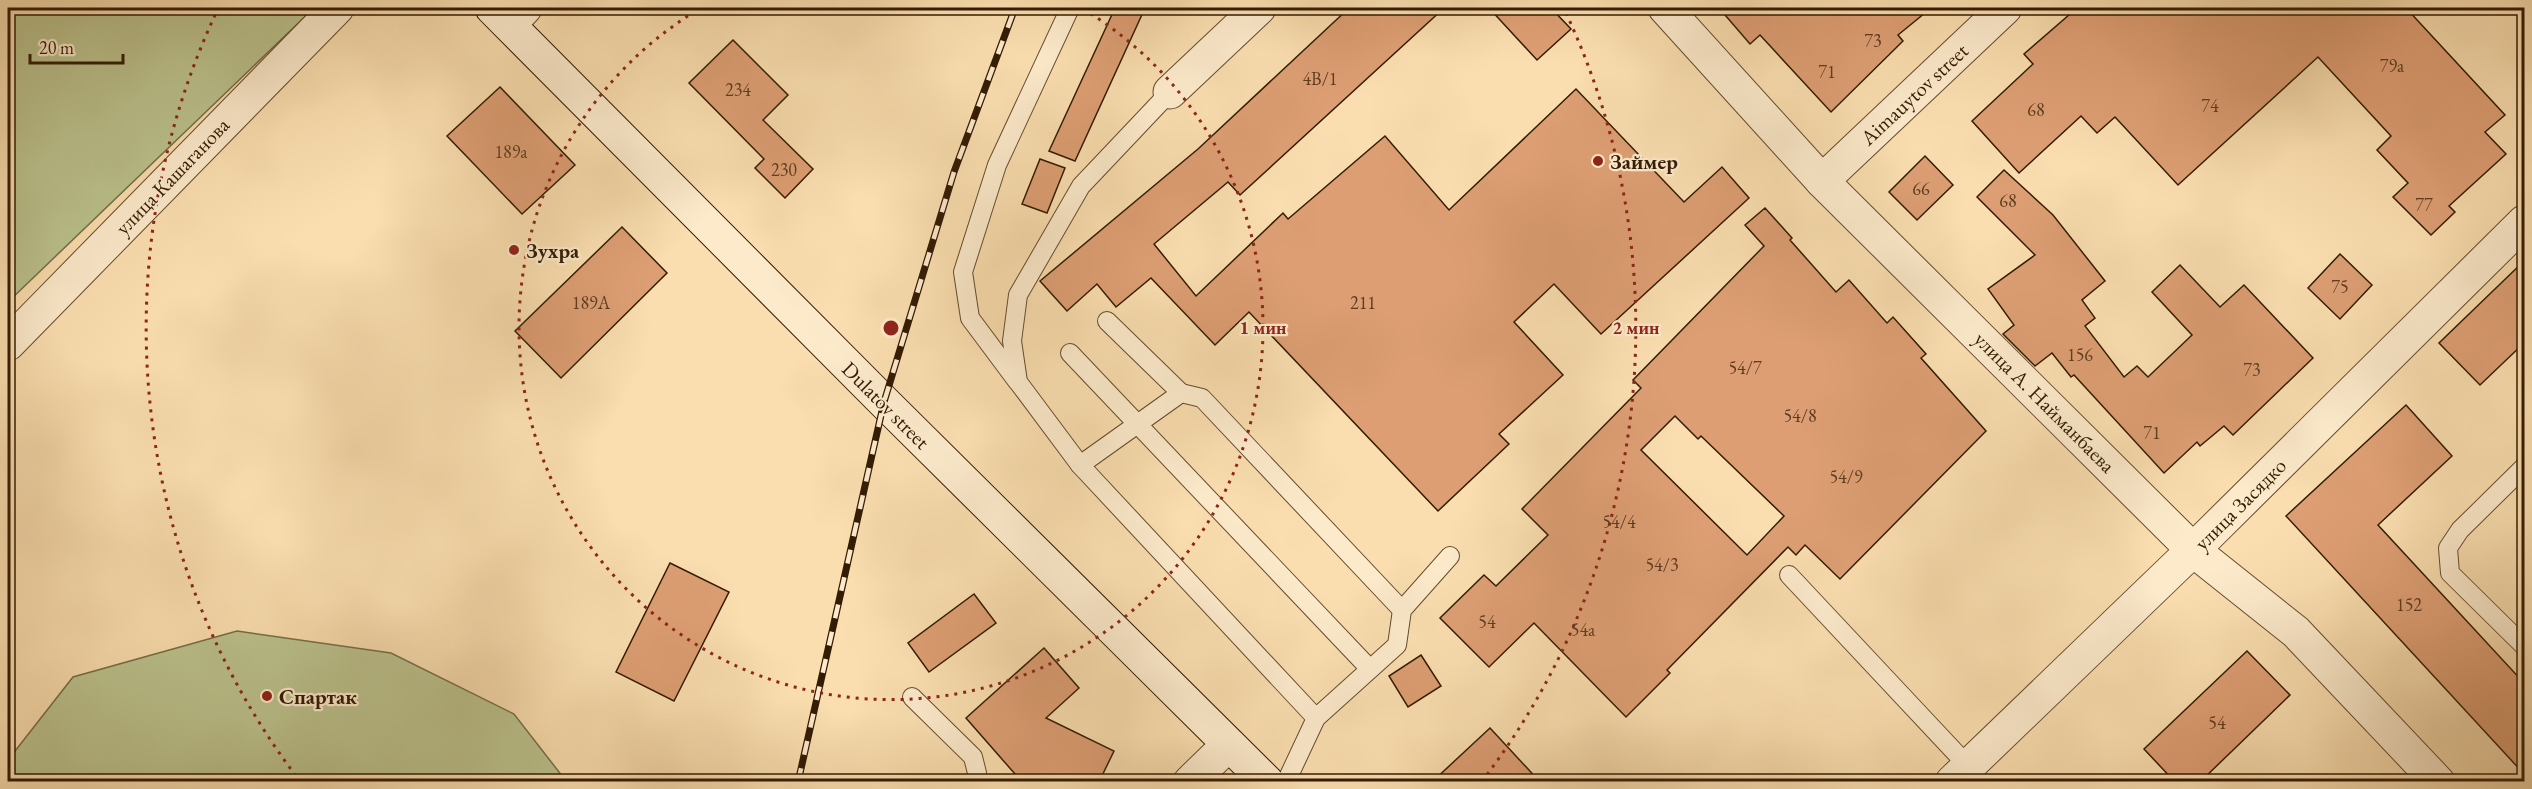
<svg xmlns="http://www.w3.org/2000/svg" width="2532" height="789" font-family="'EB Garamond',serif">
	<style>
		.green { fill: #bbc28d; stroke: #776e48; stroke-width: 1.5 }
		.building { fill: #dd9e73; stroke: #331b04; stroke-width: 1.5; fill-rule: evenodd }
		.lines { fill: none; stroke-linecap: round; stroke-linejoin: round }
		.lane-casing { stroke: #654c2f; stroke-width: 20 }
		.street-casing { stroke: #654c2f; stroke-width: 35 }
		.secondary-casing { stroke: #331b04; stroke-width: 35 }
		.lane { stroke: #fceacb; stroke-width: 18 }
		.street { stroke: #fceacb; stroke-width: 33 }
		.secondary { stroke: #fceacb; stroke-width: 33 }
		.rail-casing { stroke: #331b04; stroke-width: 7 }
		.rail { stroke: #fceacb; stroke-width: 4.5; stroke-dasharray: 14; stroke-linecap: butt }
		.ring { fill: none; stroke: #8f2418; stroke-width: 3; stroke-dasharray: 3 6 }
		.poi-dot { fill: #8f2418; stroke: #fceacb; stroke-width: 2 }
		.labels { text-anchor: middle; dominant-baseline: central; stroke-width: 4.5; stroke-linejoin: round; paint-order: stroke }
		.number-label { font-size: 18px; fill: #5e3c20 }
		.street-label { font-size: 21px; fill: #331b04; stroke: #fceacb }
		.poi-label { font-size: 21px; font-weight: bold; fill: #331b04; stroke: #fceacb; text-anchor: start }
		.centre { fill: #8f2418; stroke: #fceacb; stroke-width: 3 }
		.ring-label { font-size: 18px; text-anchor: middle; font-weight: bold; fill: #8f2418; stroke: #fceacb; stroke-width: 4.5; stroke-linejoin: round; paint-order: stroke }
	</style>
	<rect width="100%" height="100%" fill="#fadeaf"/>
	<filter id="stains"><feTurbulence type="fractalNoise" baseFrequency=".00333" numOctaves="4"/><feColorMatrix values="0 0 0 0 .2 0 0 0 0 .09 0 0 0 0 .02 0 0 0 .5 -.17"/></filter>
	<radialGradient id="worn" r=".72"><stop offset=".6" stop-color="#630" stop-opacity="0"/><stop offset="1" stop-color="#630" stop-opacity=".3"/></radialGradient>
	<g class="green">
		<polygon points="8,8 314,8 8,302"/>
		<polygon points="237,631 391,653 514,714 566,781 8,781 8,760 73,677"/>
	</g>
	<g class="building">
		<polygon points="1115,8 1145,8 1075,161 1049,151"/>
		<polygon points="1349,8 1444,8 1240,195 1228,182 1154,244 1196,296 1283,213 1288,219 1385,136 1449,210 1576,89 1684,202 1722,167 1749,198 1601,334 1554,284 1514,322 1563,375 1499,434 1509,444 1438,511 1249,312 1215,345 1151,278 1116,307 1097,284 1067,311 1040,281 1198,149"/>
		<polygon points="1489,8 1551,8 1571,29 1537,60"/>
		<polygon points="1719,8 1931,8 1898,35 1903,41 1831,112 1760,35 1750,44"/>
		<polygon points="2077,8 2406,8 2505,115 2485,132 2506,154 2449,206 2455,212 2431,235 2393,197 2408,183 2377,150 2391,136 2318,57 2178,185 2115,117 2097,133 2081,116 2019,173 1972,121 2033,64 2024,54"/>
		<polygon points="733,40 788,95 763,120 813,169 785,198 755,168 764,159 689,83"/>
		<polygon points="500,87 575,165 522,214 447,136"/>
		<polygon points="1925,156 1953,185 1917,220 1889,192"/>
		<polygon points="1040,159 1065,168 1047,213 1022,204"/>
		<polygon points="2004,170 2053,215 2105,281 2082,300 2095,318 2085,326 2124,377 2137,366 2148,377 2192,335 2152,292 2180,265 2220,307 2244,285 2313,358 2233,435 2224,426 2200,446 2197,442 2164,473 2074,375 2071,377 2052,353 2035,366 2003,334 2014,325 1988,289 2035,255 1977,197"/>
		<path d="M1765,208l27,30 -2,2 46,52 13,-12 38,43 6,-6 33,37 -5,4 65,73 -146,148 -35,-34 -9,10 -8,-8 -121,123 3,3 -44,44 -92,-94 -45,44 -49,-49 44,-43 12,11 52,-51 -26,-26 119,-121 -8,-8 131,-134 -19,-21zM1675,416l23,23 3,-3 83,80 -37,39 -106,-105z"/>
		<polygon points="622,227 667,273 561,378 515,331"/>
		<polygon points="2340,254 2372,285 2340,319 2308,288"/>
		<polygon points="2524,261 2524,343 2480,385 2439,343"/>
		<polygon points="2406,405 2452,456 2378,525 2524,683 2524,774 2286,516"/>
		<polygon points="670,563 729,592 674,701 616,672"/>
		<polygon points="974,594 996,623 929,672 908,643"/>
		<polygon points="1044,648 1079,688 1046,718 1114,751 1099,782 1022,782 966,718"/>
		<polygon points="2247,651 2290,695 2200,782 2175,782 2144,749"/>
		<polygon points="1421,655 1441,686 1408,707 1389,676"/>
		<polygon points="1490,728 1540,782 1432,782"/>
	</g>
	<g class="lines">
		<defs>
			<g id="lane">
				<polyline points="1170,92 1081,186 1018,295 1012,341 1018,382 1080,465 1316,718"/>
				<polyline points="1107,321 1181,393"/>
				<polyline points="1070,353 1370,669"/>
				<polyline points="1017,381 970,318 963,272 997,165 1070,8"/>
				<polyline points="1080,465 1181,393 1202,398 1402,610"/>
				<polyline points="2524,467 2460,530 2448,548 2450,573 2524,646"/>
				<polyline points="1789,575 1968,766"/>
				<polyline points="912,697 973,757 977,773 975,782"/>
				<polyline points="1286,782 1316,718 1397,645 1402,610 1450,556"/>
			</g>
			<g id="street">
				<polyline points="1665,8 1822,181 2193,550 2296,632 2438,782"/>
				<polyline points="510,24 525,8"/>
				<polyline points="1170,92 1259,8"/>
				<polyline points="1822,181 2005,8"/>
				<polyline points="8,344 337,8"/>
				<polyline points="1190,782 1228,745"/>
				<polyline points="1952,782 2193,550 2524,222"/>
			</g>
			<polyline id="secondary" points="492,8 884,402 1267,782"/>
		</defs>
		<use href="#lane" class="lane-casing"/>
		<use href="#street" class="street-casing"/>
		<use href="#secondary" class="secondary-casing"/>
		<use href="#lane" class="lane"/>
		<use href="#street" class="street"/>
		<use href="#secondary" class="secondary"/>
		<defs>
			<polyline id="rail" points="798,782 884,402 954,172 1015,8"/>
		</defs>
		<use href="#rail" class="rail-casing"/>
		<use href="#rail" class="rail"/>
	</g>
	<g class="ring">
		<path d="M1083 9A372 372 0 1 1 699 9"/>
		<path d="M296 776A745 745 0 0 1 216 13M1566 13A745 745 0 0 1 1486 776"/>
	</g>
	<g class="poi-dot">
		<circle cx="1598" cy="161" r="6"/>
		<circle cx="514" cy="250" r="6"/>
		<circle cx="267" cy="696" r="6"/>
	</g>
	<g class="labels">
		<g class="number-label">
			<text x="1873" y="40">73</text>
			<text x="2392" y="65">79а</text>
			<text x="1827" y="71">71</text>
			<text x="1320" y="78">4В/1</text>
			<text x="738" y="89">234</text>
			<text x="2210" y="105">74</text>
			<text x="2036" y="109">68</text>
			<text x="511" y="151">189а</text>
			<text x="784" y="169">230</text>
			<text x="1921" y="188">66</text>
			<text x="2008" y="200">68</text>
			<text x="2424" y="204">77</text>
			<text x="2340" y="286">75</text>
			<text x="591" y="302">189А</text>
			<text x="1363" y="302">211</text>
			<text x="2080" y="354">156</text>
			<text x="1745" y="367">54/7</text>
			<text x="2252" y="369">73</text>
			<text x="1800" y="415">54/8</text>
			<text x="2152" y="432">71</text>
			<text x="1846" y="476">54/9</text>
			<text x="1619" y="521">54/4</text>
			<text x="1662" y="564">54/3</text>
			<text x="2409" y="604">152</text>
			<text x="1487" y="621">54</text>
			<text x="1583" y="629">54а</text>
			<text x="2217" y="722">54</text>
		</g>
		<g class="street-label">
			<text transform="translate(1914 94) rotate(-43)">Aimauytov street</text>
			<text transform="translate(172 176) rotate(-46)">улица Кашаганова</text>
			<text transform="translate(2045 402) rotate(45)">улица А. Найманбаева</text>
			<text transform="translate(886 405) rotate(45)">Dulatov street</text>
			<text transform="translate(2240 504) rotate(-45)">улица Засядко</text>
		</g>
		<g class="poi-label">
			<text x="1610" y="161">Займер</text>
			<text x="526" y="250">Зухра</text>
			<text x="279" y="696">Спартак</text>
		</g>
	</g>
	<circle cx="891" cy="328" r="9" class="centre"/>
	<g class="ring-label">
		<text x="1263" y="334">1 мин</text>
		<text x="1636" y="334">2 мин</text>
	</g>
	<rect width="2532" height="789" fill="none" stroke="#fadeaf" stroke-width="30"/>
	<rect x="9" y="9" width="2514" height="771" fill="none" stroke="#331b04" stroke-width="3"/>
	<rect x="15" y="15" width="2502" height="759" fill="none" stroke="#331b04" stroke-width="1.5"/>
	<path d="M30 54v9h93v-9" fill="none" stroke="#331b04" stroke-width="3"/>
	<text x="39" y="54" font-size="18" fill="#331b04" stroke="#fceacb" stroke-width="4.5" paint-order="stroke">20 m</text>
	<rect width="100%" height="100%" filter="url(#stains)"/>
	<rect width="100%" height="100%" fill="url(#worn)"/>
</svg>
